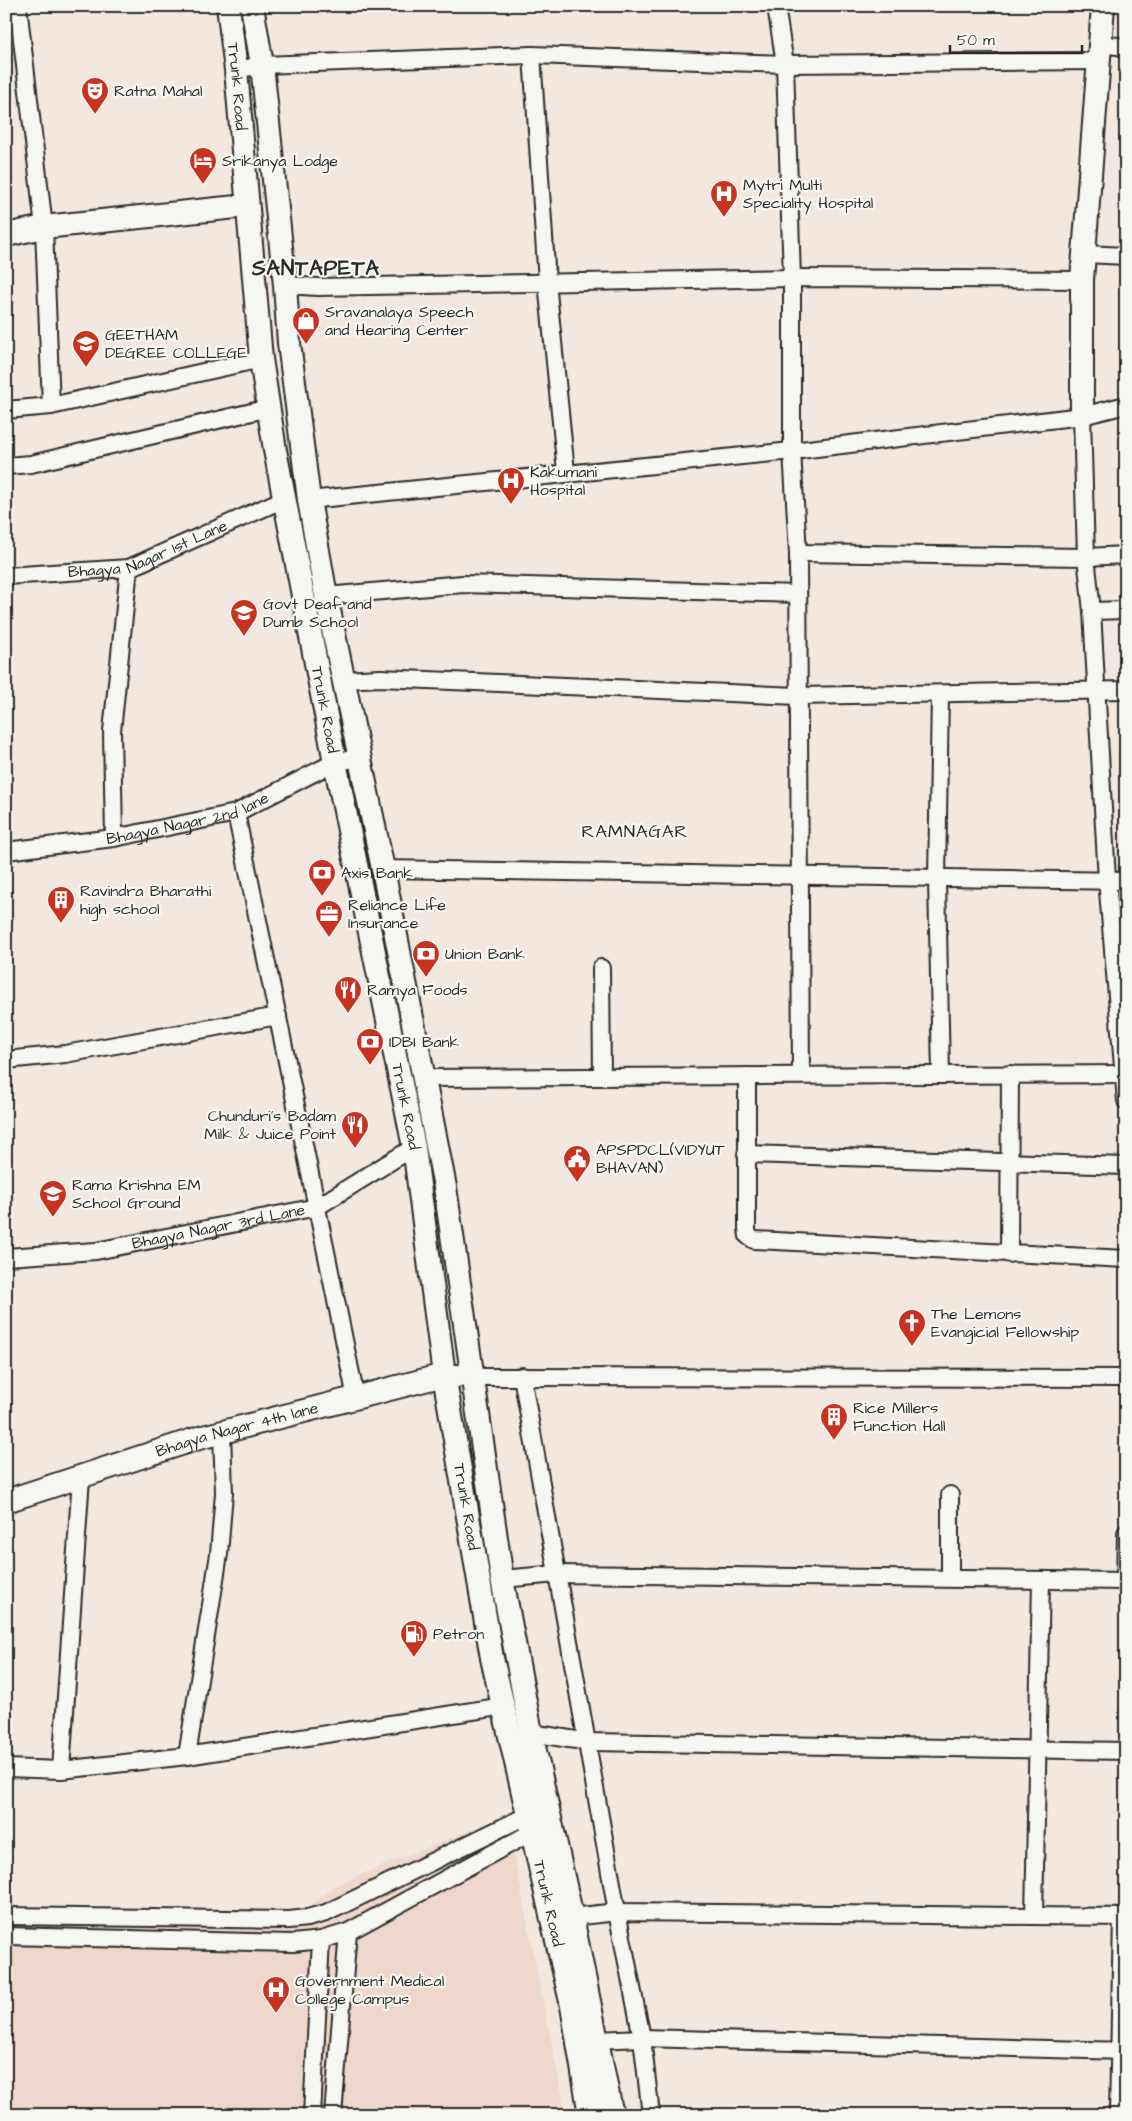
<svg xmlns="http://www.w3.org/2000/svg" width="1132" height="2121" font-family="'Architects Daughter',sans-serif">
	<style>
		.built { fill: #efd8cb }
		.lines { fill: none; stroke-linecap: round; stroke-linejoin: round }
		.street-casing { stroke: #2b2b2b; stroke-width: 20 }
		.secondary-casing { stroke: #2b2b2b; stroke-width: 26 }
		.street { stroke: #f6f6f2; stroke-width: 16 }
		.secondary { stroke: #f6f6f2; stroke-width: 22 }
		.labels { text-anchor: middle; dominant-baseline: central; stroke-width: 4.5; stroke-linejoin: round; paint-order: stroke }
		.street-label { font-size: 16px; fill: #2b2b2b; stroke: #f6f6f2 }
		.poi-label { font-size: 16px; fill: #2b2b2b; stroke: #f6f6f2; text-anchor: start }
		.neighbourhood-label { font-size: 18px; letter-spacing: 1px; fill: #2b2b2b; stroke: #f6f6f2 }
		.district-label { font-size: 21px; font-weight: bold; letter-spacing: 1px; fill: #2b2b2b; stroke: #f6f6f2 }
	</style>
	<rect width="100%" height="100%" fill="#f3e8e0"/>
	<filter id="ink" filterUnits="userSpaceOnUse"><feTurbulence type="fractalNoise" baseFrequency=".02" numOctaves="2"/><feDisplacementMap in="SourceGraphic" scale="10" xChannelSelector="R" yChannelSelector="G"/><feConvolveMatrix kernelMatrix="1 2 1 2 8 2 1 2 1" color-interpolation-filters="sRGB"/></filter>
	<g filter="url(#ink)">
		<polygon class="built" points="506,1816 566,2115 6,2115 6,1913 302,1912 335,1885"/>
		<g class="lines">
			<defs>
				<g id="street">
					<polyline points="18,6 44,227 51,406"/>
					<polyline points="776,6 785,64 792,278 792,451 798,553 801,1075"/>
					<polyline points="1100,44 1126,47"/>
					<polyline points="532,55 547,282 566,472"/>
					<polyline points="236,70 262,65 532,55 785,64 1098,61"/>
					<polyline points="1085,254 1126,256"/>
					<polyline points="285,285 318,287 792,278 1082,280"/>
					<polyline points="6,410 51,406 261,359"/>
					<polyline points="1082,416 1086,557 1092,611 1107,880 1126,1101"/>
					<polyline points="6,466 31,464 269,408"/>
					<polyline points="309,500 792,451 1082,416 1126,405"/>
					<polyline points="798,553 1086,557 1126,555"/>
					<path id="s1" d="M6,576l123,-8 155,-69"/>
					<polyline points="326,596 463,584 798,594"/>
					<polyline points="1092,611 1126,610"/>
					<polyline points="343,680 380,678 798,696 1126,690"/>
					<polyline points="940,694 937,879 941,1075"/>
					<polyline points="236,813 356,1398"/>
					<polyline points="114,838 112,731 129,568"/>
					<path id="s2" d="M6,851l108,-13 122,-25 99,-51 25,-4"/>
					<polyline points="383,869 1126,881"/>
					<polyline points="601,968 602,1077"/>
					<polyline points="6,1060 65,1054 278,1016"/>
					<polyline points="747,1076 747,1229 748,1236 754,1240 1126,1259"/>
					<polyline points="425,1078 1126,1074"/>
					<polyline points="746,1154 1126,1166"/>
					<polyline points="1009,1254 1010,1074"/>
					<path id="s3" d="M6,1257l90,-6 221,-44 97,-60"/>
					<polyline points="522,1376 617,1912 642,2038 651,2115"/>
					<polyline points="473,1377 1126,1378"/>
					<polyline points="950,1578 950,1495"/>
					<polyline points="502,1579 557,1574 1126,1581"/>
					<polyline points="1125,1581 1126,1533"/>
					<polyline points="531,1733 589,1742 1126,1751"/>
					<polyline points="187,1756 219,1554 224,1493 222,1432"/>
					<polyline points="6,1768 61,1770 187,1756 504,1706"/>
					<polyline points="61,1770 81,1477"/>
					<polyline points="6,1916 289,1920 307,1918 326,1913 528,1815"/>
					<polyline points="1034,1916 1041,1580"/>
					<polyline points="572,1917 617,1912 1126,1917"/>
					<polyline points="6,1936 293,1943 321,1940 348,1932 532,1832"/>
					<polyline points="596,2040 642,2038 1126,2051"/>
					<polyline points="312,2115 321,1940"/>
					<polyline points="333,2115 348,1932"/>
					<polyline points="1118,2115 1122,1917"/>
				</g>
				<g id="secondary">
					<path id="s4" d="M228,6l8,64 25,289 14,91 60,312 79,385 30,228 48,283 80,348 18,109"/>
					<polyline points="252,6 262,65 285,285 289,343 309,500 326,596 383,869 445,1187 502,1579 531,1733 572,1917 612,2115"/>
					<polyline points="6,235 44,227 246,206"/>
					<polyline points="1082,416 1082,280 1103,6"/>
					<path id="s5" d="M6,1501l193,-63 245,-63 13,1"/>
				</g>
			</defs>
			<use href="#street" class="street-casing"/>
			<use href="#secondary" class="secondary-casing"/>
			<use href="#street" class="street"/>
			<use href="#secondary" class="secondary"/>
		</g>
	</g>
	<defs>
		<symbol id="theatre-pin" viewBox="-11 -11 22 30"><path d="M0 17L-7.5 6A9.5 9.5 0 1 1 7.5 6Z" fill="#c8321e" stroke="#f6f6f2"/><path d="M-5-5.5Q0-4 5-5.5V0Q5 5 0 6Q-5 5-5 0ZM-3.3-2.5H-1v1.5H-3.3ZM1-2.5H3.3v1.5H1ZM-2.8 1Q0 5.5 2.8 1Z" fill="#fff"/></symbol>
		<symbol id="hotel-pin" viewBox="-11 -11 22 30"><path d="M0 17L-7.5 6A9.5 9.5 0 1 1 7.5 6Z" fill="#c8321e" stroke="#f6f6f2"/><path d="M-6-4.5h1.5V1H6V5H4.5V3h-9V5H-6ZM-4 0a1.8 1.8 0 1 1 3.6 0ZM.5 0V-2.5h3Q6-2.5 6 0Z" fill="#fff"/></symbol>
		<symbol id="hospital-pin" viewBox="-11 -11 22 30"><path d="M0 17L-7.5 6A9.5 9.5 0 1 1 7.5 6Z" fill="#c8321e" stroke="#f6f6f2"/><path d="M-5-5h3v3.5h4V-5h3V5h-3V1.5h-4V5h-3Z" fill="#fff"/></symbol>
		<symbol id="shop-pin" viewBox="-11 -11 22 30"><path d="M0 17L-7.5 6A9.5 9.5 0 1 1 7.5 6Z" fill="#c8321e" stroke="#f6f6f2"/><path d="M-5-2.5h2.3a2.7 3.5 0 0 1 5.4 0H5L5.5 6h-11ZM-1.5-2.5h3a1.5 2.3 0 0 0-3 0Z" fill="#fff"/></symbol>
		<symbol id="university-pin" viewBox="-11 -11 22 30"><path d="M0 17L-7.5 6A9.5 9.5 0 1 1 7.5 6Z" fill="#c8321e" stroke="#f6f6f2"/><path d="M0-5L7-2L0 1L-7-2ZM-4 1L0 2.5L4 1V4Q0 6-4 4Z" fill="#fff"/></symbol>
		<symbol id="school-pin" viewBox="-11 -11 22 30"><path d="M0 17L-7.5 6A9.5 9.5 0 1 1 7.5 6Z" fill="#c8321e" stroke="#f6f6f2"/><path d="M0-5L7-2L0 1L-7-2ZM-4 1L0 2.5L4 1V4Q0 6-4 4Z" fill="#fff"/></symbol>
		<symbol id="bank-pin" viewBox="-11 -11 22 30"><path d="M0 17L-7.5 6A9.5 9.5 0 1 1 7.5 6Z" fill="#c8321e" stroke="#f6f6f2"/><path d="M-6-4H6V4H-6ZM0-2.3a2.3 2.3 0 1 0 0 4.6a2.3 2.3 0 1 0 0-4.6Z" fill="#fff"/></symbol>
		<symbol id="building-pin" viewBox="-11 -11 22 30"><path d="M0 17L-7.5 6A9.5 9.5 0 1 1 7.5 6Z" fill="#c8321e" stroke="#f6f6f2"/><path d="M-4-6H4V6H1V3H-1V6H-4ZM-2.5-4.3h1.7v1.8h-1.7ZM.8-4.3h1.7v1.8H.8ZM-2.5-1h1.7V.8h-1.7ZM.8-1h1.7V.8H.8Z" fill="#fff"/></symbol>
		<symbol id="office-pin" viewBox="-11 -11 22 30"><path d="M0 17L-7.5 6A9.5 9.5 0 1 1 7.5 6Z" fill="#c8321e" stroke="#f6f6f2"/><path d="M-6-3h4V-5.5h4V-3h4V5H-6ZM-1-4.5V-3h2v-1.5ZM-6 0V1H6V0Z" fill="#fff"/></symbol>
		<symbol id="restaurant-pin" viewBox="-11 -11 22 30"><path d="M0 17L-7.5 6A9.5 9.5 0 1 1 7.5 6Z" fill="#c8321e" stroke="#f6f6f2"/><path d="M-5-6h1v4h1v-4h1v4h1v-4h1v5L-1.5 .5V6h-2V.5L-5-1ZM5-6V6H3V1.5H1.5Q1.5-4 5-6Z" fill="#fff"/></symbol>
		<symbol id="civic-pin" viewBox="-11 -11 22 30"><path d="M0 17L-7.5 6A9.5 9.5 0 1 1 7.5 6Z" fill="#c8321e" stroke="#f6f6f2"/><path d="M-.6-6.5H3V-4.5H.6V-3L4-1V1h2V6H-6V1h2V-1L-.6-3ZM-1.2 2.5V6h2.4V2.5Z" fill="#fff"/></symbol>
		<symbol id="church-pin" viewBox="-11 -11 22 30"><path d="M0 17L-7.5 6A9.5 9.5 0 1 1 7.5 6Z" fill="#c8321e" stroke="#f6f6f2"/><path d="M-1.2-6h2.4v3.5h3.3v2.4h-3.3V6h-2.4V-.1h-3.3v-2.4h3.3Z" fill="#fff"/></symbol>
		<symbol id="fuel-pin" viewBox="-11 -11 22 30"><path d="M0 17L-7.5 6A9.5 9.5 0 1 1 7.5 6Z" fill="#c8321e" stroke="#f6f6f2"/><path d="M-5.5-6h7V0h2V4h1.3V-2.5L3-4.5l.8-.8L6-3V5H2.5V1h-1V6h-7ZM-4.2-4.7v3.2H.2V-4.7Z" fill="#fff"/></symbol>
	</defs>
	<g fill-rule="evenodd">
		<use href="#theatre-pin" x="79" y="75" width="32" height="43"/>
		<use href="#hotel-pin" x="187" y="145" width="32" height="43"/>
		<use href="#hospital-pin" x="708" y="178" width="32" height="43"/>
		<use href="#shop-pin" x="290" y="305" width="32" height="43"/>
		<use href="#university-pin" x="70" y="328" width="32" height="43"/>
		<use href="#hospital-pin" x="495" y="465" width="32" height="43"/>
		<use href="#school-pin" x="228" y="597" width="32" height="43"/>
		<use href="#bank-pin" x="306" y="857" width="32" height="43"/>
		<use href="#building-pin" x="45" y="884" width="32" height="43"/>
		<use href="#office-pin" x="313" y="898" width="32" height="43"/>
		<use href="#bank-pin" x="410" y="938" width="32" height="43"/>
		<use href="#restaurant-pin" x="332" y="974" width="32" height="43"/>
		<use href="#bank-pin" x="354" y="1026" width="32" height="43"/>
		<use href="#restaurant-pin" x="339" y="1109" width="32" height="43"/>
		<use href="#civic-pin" x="561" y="1143" width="32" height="43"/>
		<use href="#school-pin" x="37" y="1178" width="32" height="43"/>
		<use href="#church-pin" x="896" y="1307" width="32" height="43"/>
		<use href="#building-pin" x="818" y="1401" width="32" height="43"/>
		<use href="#fuel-pin" x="398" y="1618" width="32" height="43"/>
		<use href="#hospital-pin" x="260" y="1974" width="32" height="43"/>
	</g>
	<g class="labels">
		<g class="street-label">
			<text stroke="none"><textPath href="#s4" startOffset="81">Trunk Road</textPath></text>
			<text stroke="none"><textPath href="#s1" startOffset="146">Bhagya Nagar 1st Lane</textPath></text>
			<text stroke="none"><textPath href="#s4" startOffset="711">Trunk Road</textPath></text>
			<text stroke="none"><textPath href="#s2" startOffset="185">Bhagya Nagar 2nd lane</textPath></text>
			<text stroke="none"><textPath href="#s4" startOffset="1116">Trunk Road</textPath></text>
			<text stroke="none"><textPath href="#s3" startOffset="215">Bhagya Nagar 3rd Lane</textPath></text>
			<text stroke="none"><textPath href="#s5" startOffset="242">Bhagya Nagar 4th lane</textPath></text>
			<text stroke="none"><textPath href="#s4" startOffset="1521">Trunk Road</textPath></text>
			<text stroke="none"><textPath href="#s4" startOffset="1926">Trunk Road</textPath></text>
		</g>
		<g class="poi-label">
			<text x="114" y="91">Ratna Mahal</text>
			<text x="222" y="161">Srikanya Lodge</text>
			<text x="743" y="185">Mytri Multi<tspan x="743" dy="18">Speciality Hospital</tspan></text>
			<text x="325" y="312">Sravanalaya Speech<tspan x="325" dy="18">and Hearing Center</tspan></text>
			<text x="105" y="335">GEETHAM<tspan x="105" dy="18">DEGREE COLLEGE</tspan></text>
			<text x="530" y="472">Kakumani<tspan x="530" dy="18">Hospital</tspan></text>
			<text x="263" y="604">Govt Deaf and<tspan x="263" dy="18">Dumb School</tspan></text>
			<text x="341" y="873">Axis Bank</text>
			<text x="80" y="891">Ravindra Bharathi<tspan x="80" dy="18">high school</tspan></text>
			<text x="348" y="905">Reliance Life<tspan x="348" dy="18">Insurance</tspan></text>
			<text x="445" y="954">Union Bank</text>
			<text x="367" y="990">Ramya Foods</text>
			<text x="389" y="1042">IDBI Bank</text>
			<text x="336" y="1116" text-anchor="end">Chunduri's Badam<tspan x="336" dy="18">Milk &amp; Juice Point</tspan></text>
			<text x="596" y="1150">APSPDCL(VIDYUT<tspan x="596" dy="18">BHAVAN)</tspan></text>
			<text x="72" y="1185">Rama Krishna EM<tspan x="72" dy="18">School Ground</tspan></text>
			<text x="931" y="1314">The Lemons<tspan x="931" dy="18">Evangicial Fellowship</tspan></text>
			<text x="853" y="1408">Rice Millers<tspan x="853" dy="18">Function Hall</tspan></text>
			<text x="433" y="1634">Petron</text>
			<text x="295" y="1981">Government Medical<tspan x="295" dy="18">College Campus</tspan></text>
		</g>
		<g class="neighbourhood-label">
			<text x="635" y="831">RAMNAGAR</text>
		</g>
		<g class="district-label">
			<text x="316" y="268">SANTAPETA</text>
		</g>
	</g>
	<rect width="1132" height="2121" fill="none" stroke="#f6f6f2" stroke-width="25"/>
	<rect x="12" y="12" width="1107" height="2096" fill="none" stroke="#2b2b2b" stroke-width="2" filter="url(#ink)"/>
	<path d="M950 45v8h132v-8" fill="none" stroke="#2b2b2b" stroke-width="2.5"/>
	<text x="957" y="45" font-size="15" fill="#2b2b2b" stroke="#f6f6f2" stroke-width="4" paint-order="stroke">50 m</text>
</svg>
